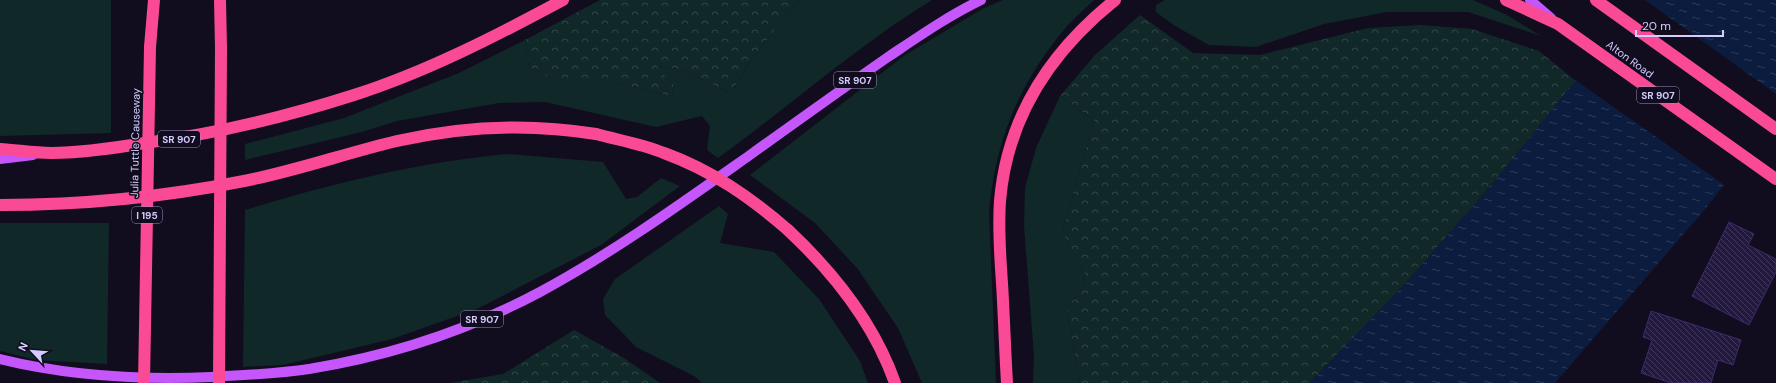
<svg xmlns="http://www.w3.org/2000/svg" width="1776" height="383" font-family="'DM Sans',sans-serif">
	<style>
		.green { fill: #102828 }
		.forest { fill: url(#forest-crowns) }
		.water { fill: url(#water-ripples) }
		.pier { fill: #110d1f }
		.building { fill: url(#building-back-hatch); stroke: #3b2c6a }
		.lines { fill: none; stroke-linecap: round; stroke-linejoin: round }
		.primary { stroke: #c556fb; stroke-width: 10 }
		.highway { stroke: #fa4a96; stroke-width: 12 }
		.highway-bridge { stroke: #fa4a96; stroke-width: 12 }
		.labels { text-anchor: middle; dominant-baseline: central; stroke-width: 3; stroke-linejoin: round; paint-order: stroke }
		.shield { fill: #110d1f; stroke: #9a93bb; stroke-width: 1 }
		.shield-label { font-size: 10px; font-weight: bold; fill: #d4ccfe }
		.street-label { font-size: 11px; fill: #d4ccfe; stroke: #110d1f }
	</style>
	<defs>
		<pattern id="forest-crowns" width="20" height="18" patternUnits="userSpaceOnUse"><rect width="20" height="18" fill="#102828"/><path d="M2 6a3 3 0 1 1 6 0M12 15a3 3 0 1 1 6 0" fill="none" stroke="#324648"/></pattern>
		<pattern id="water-ripples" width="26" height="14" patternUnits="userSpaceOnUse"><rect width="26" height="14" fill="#0c1c3e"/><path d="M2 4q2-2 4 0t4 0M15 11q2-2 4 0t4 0" fill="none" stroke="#2e3c5b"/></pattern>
		<pattern id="building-back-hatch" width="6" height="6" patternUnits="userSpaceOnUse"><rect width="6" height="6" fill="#23193f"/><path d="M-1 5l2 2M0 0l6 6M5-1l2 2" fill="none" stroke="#42395c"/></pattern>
	</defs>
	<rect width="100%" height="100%" fill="#110d1f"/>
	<g class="green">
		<polygon points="0,0 111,0 111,133 0,136"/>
		<path d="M799,0h133c-75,46 -142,106 -214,158l-11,-8 3,-24 -8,-10 -46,11 -111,-25 -46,1 -102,18 -35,11 -117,28v-16l99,-26 115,-45 66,-33 4,27 30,15h52l61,14 2,-11 -18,-18 23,2 52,24 21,-35z"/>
		<path d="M1003,0h91c-8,8 -18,16 -26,25 -48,56 -73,115 -79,188l7,170h-74l-24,-55 -41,-60 -42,-45 -65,-48 155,-120 79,-47z"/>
		<polygon points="1165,0 1473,0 1507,15 1541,36 1468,12 1387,12 1324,24 1256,47 1209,45 1175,26 1156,12 1156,5"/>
		<polygon points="1060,96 1094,120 1062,232 1085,274 1083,288 1067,308 1080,383 1033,383 1034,356 1024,226 1025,188 1036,148"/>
		<path d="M508,154l95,8 23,37 11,-2 24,-19 19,8 -79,59 -124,64 -85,30 -109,26 -40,2 2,-157c85,-26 174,-48 263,-56z"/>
		<polygon points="719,206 728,214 720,243 774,252 819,299 860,361 868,383 702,383 694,376 636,347 605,315 603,299 615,279"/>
		<polygon points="0,223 109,223 107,364 36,360 0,351"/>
	</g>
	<g class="forest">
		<polygon points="600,0 799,0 752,58 731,93 679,69 657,67 674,85 672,96 611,82 559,82 529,67 525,40"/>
		<polygon points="1140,15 1193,53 1260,55 1368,28 1420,25 1472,29 1539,51 1576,81 1493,183 1406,283 1310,383 1080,383 1067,308 1083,288 1085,274 1062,232 1094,120 1060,96 1095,55"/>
		<polygon points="574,330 624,358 660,383 450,383 503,374"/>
	</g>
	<polygon class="water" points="1640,0 1776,0 1776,118 1706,208 1555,383 1309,383 1406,283 1493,183"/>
	<polygon class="pier" points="1638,0 1645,0 1776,94 1776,121 1726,186 1574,79"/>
	<g class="building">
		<polygon points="1729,222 1754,234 1748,245 1776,259 1776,272 1749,325 1692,296"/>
		<polygon points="1651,311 1741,340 1733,365 1718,360 1711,383 1671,383 1641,373 1652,340 1643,337"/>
	</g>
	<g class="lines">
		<g class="primary">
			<polyline points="1530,0 1551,18"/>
			<polyline points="0,159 33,155"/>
			<path d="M0,359c69,17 140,21 211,18 32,-2 65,-3 98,-8 80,-13 160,-39 231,-77 74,-40 142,-89 210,-137 46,-33 92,-66 138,-98 30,-20 60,-41 93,-57"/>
		</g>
		<g class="highway">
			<polyline points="220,0 221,48"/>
			<polyline points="1506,0 1558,24 1776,179"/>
			<polyline points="1596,0 1776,129"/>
			<polyline points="150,47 154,0"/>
			<path d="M0,149c17,1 34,4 51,4 31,0 63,-5 94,-10 71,-9 140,-26 209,-48 72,-23 142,-59 209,-95"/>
			<path d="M0,205c82,0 164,-8 244,-24 52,-10 102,-28 153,-40 66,-15 132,-18 199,-7"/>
			<path d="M788,230c46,43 86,93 107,153"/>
			<path d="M1007,383c-2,-33 -3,-67 -5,-100 -2,-27 -4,-54 -2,-82 7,-84 50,-149 115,-201"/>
		</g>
		<g class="highway-bridge">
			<path d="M596,134c22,6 46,10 68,19 47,17 86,44 124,77"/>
			<polyline points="144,383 150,47"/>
			<polyline points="219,383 221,48"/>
		</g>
	</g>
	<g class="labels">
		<g class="shield">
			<rect x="834" y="72" width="42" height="16" rx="3"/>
			<rect x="1637" y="87" width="42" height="16" rx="3"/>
			<rect x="158" y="131" width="42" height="16" rx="3"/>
			<rect x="132" y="207" width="30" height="16" rx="3"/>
			<rect x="461" y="311" width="42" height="16" rx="3"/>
		</g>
		<g class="shield-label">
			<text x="855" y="80">SR 907</text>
			<text x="1658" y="95">SR 907</text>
			<text x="179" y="139">SR 907</text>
			<text x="147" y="215">I 195</text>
			<text x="482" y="319">SR 907</text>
		</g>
		<g class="street-label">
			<text transform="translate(1630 59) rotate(36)">Alton Road</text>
			<text transform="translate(135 143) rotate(-89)">Julia Tuttle Causeway</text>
		</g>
	</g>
	<g transform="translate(32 351) rotate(296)" stroke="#110d1f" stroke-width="3" paint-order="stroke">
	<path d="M0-3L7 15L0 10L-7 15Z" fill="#d4ccfe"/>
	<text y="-6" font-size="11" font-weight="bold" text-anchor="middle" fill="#d4ccfe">N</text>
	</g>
	<path d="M1636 30v6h87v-6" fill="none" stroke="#d4ccfe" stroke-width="2"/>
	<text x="1642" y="30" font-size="12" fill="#d4ccfe" stroke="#110d1f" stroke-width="3" paint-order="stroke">20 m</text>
</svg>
